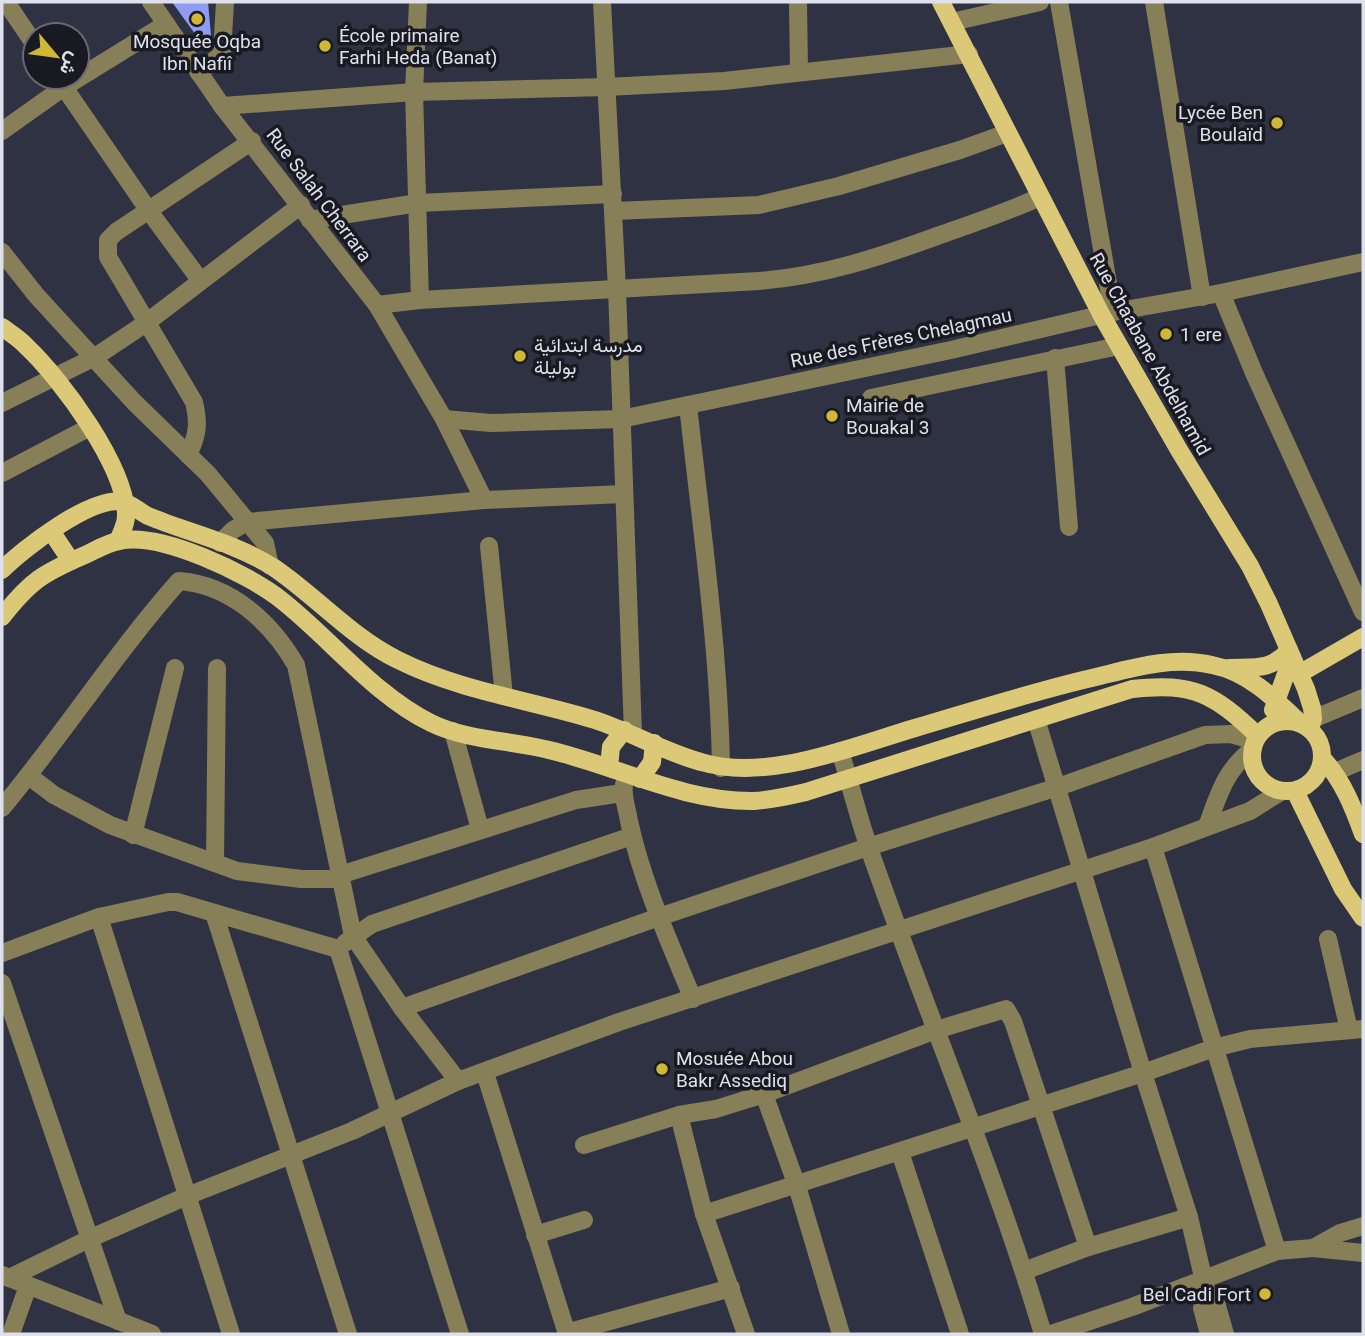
<svg xmlns="http://www.w3.org/2000/svg" width="1365" height="1336" font-family="Roboto,Vazirmatn,sans-serif">
	<style>
		.building { fill: #8e9df1 }
		.lines { fill: none; stroke-linecap: round; stroke-linejoin: round }
		.minor { stroke: #877f58; stroke-width: 18 }
		.major { stroke: #dbc977; stroke-width: 18 }
		.poi-dot { fill: #d1b736; stroke: #191a21; stroke-width: 2.5 }
		.labels { text-anchor: middle; dominant-baseline: central; stroke-width: 7; stroke-linejoin: round; paint-order: stroke }
		.poi-label { font-size: 19px; fill: #dee0eb; stroke: #191a21; text-anchor: start }
		.street-label { font-size: 19px; fill: #dee0eb; stroke: #191a21 }
	</style>
	<rect width="100%" height="100%" fill="#2f3242"/>
	<polygon class="building" points="172,2 208,2 211,36 198,38"/>
	<g class="lines">
		<g class="minor">
			<polyline points="6,2 35,45"/>
			<polyline points="151,2 222,106 377,305 444,419 484,500"/>
			<polyline points="418,2 414,92 420,300"/>
			<polyline points="602,2 617,289 633,733"/>
			<polyline points="798,2 799,71"/>
			<polyline points="1059,2 1113,312"/>
			<polyline points="1154,2 1202,297"/>
			<polyline points="952,22 1040,2"/>
			<polyline points="199,73 222,54 225,2"/>
			<polyline points="57,77 149,211 200,280"/>
			<polyline points="222,106 414,92 606,87 724,81 969,54"/>
			<polyline points="2,131 64,87 166,24"/>
			<polyline points="614,211 759,205 839,186 960,150 1007,133"/>
			<polyline points="310,220 418,203 613,194"/>
			<polyline points="2,252 36,295 134,402 208,474 265,543 270,566"/>
			<polyline points="1221,293 1254,373 1363,612"/>
			<path d="M377,305l43,-5 339,-19c64,-5 121,-24 181,-46 34,-12 67,-23 100,-38"/>
			<polyline points="1055,358 1069,527"/>
			<polyline points="871,398 1119,346"/>
			<polyline points="2,403 95,357 146,323 301,205"/>
			<path d="M688,405c13,121 31,241 33,363"/>
			<polyline points="444,419 491,423 621,419 951,350 1113,312 1221,293 1363,262"/>
			<path d="M188,455c10,-20 11,-32 6,-53l-86,-145v-17l8,-8 136,-91"/>
			<polyline points="2,473 90,427"/>
			<polyline points="220,543 233,530 247,522 484,500 624,494"/>
			<polyline points="489,546 504,696"/>
			<polyline points="1036,719 1143,1073 1189,1217 1207,1294 1202,1308 1209,1334"/>
			<polyline points="1313,719 1363,698"/>
			<polyline points="453,731 480,829"/>
			<path d="M840,751c10,32 18,65 29,97 56,162 125,321 174,486"/>
			<polyline points="1335,772 1363,760"/>
			<polyline points="29,776 54,795 110,825 237,871 301,879 340,879"/>
			<path d="M624,784c-2,13 3,24 5,37 13,61 40,120 64,178"/>
			<path d="M2,808c61,-73 113,-155 177,-227 52,4 92,41 117,84l57,271 49,72 56,73"/>
			<path d="M1207,826c12,-32 18,-56 46,-77"/>
			<polyline points="133,835 175,668"/>
			<polyline points="1153,847 1277,1251"/>
			<polyline points="215,863 217,668"/>
			<polyline points="340,875 576,800 622,793"/>
			<polyline points="214,913 348,1334"/>
			<polyline points="99,917 231,1334"/>
			<polyline points="1328,939 1349,1030"/>
			<polyline points="345,943 372,924 632,836"/>
			<polyline points="338,949 460,1334"/>
			<polyline points="2,953 99,917 168,902 177,902 338,949"/>
			<polyline points="2,983 118,1321"/>
			<polyline points="402,1008 659,917 868,847 1058,787 1205,735 1231,734 1255,741"/>
			<polyline points="485,1073 567,1334"/>
			<polyline points="764,1094 797,1186 841,1334"/>
			<polyline points="679,1115 704,1214 746,1334"/>
			<polyline points="584,1145 679,1115 716,1109 764,1094 936,1030 1006,1009 1013,1021 1088,1247"/>
			<polyline points="900,1152 960,1334"/>
			<polyline points="704,1214 1143,1073 1214,1048 1250,1039 1363,1029"/>
			<polyline points="535,1235 584,1220"/>
			<polyline points="1313,1248 1340,1233 1363,1226"/>
			<polyline points="1024,1271 1088,1247 1189,1217"/>
			<polyline points="2,1275 152,1334"/>
			<polyline points="9,1278 91,1238 187,1196 352,1131 458,1081 619,1022 1153,847 1250,811 1282,791"/>
			<polyline points="1207,1294 1217,1306 1225,1334"/>
			<polyline points="566,1333 731,1288"/>
			<polyline points="11,1334 28,1286"/>
			<polyline points="1051,1334 1132,1307 1277,1251 1313,1248 1363,1253"/>
		</g>
		<g class="major">
			<polyline points="941,2 1102,316 1179,450 1250,566 1269,604 1306,689 1312,708 1313,719 1310,729"/>
			<path d="M2,327c8,6 18,12 25,20 34,32 100,121 99,169 0,9 -5,17 -8,25"/>
			<polyline points="51,531 71,561"/>
			<path d="M2,570c21,-21 90,-75 121,-68 9,2 17,10 25,14 41,17 87,27 125,51 43,29 78,70 125,93 62,31 132,40 197,60 36,12 69,32 106,42 67,20 150,-15 214,-34 61,-18 123,-38 185,-52 36,-9 74,-20 112,-11 36,7 62,33 88,58"/>
			<path d="M2,617c28,-36 41,-44 83,-62 11,-5 22,-12 34,-14 41,-10 129,33 161,58 49,38 95,97 151,124 37,18 79,17 118,27 68,16 134,52 205,51 17,-1 35,-5 52,-9l326,-103c62,-7 82,5 126,47"/>
			<path d="M1229,668c26,-1 42,3 60,-18"/>
			<polyline points="1299,674 1363,637"/>
			<polyline points="1273,710 1292,657"/>
			<circle cx="1287" cy="756" r="35"/>
			<path d="M1323,759c20,22 30,48 40,75"/>
			<polyline points="609,767 611,747 624,730"/>
			<polyline points="640,779 652,762 654,743"/>
			<polyline points="1295,791 1343,889 1363,918"/>
		</g>
	</g>
	<g class="poi-dot">
		<circle cx="197" cy="19" r="7"/>
		<circle cx="325" cy="46" r="7"/>
		<circle cx="1277" cy="123" r="7"/>
		<circle cx="1166" cy="334" r="7"/>
		<circle cx="520" cy="356" r="7"/>
		<circle cx="832" cy="416" r="7"/>
		<circle cx="662" cy="1069" r="7"/>
		<circle cx="1265" cy="1294" r="7"/>
	</g>
	<g class="labels">
		<g class="poi-label">
			<text x="339" y="35">École primaire<tspan x="339" dy="22">Farhi Heda (Banat)</tspan></text>
			<text x="197" y="41" text-anchor="middle">Mosquée Oqba<tspan x="197" dy="22">Ibn Nafiî</tspan></text>
			<text x="1263" y="112" text-anchor="end">Lycée Ben<tspan x="1263" dy="22">Boulaïd</tspan></text>
			<text x="1180" y="334">1 ere</text>
			<text x="534" y="345">مدرسة ابتدائية<tspan x="534" dy="22">بوليلة</tspan></text>
			<text x="846" y="405">Mairie de<tspan x="846" dy="22">Bouakal 3</tspan></text>
			<text x="676" y="1058">Mosuée Abou<tspan x="676" dy="22">Bakr Assediq</tspan></text>
			<text x="1251" y="1294" text-anchor="end">Bel Cadi Fort</text>
		</g>
		<g class="street-label">
			<text transform="translate(319 195) rotate(53)">Rue Salah Cherrara</text>
			<text transform="translate(901 338) rotate(-12)">Rue des Frères Chelagmau</text>
			<text transform="translate(1150 354) rotate(61)">Rue Chaabane Abdelhamid</text>
		</g>
	</g>
	<rect width="1365" height="1336" fill="none" stroke="#dee0eb" stroke-width="7"/>
	<g transform="translate(56 56) rotate(119)"><circle r="33" fill="#191a21" stroke="#686972" stroke-width="2"/>
	<path d="M0-5L12 26L0 18L-12 26Z" fill="#d1b736"/>
	<text y="-10" font-size="19" font-weight="bold" text-anchor="middle" fill="#dee0eb">ش</text>
	</g>
</svg>
